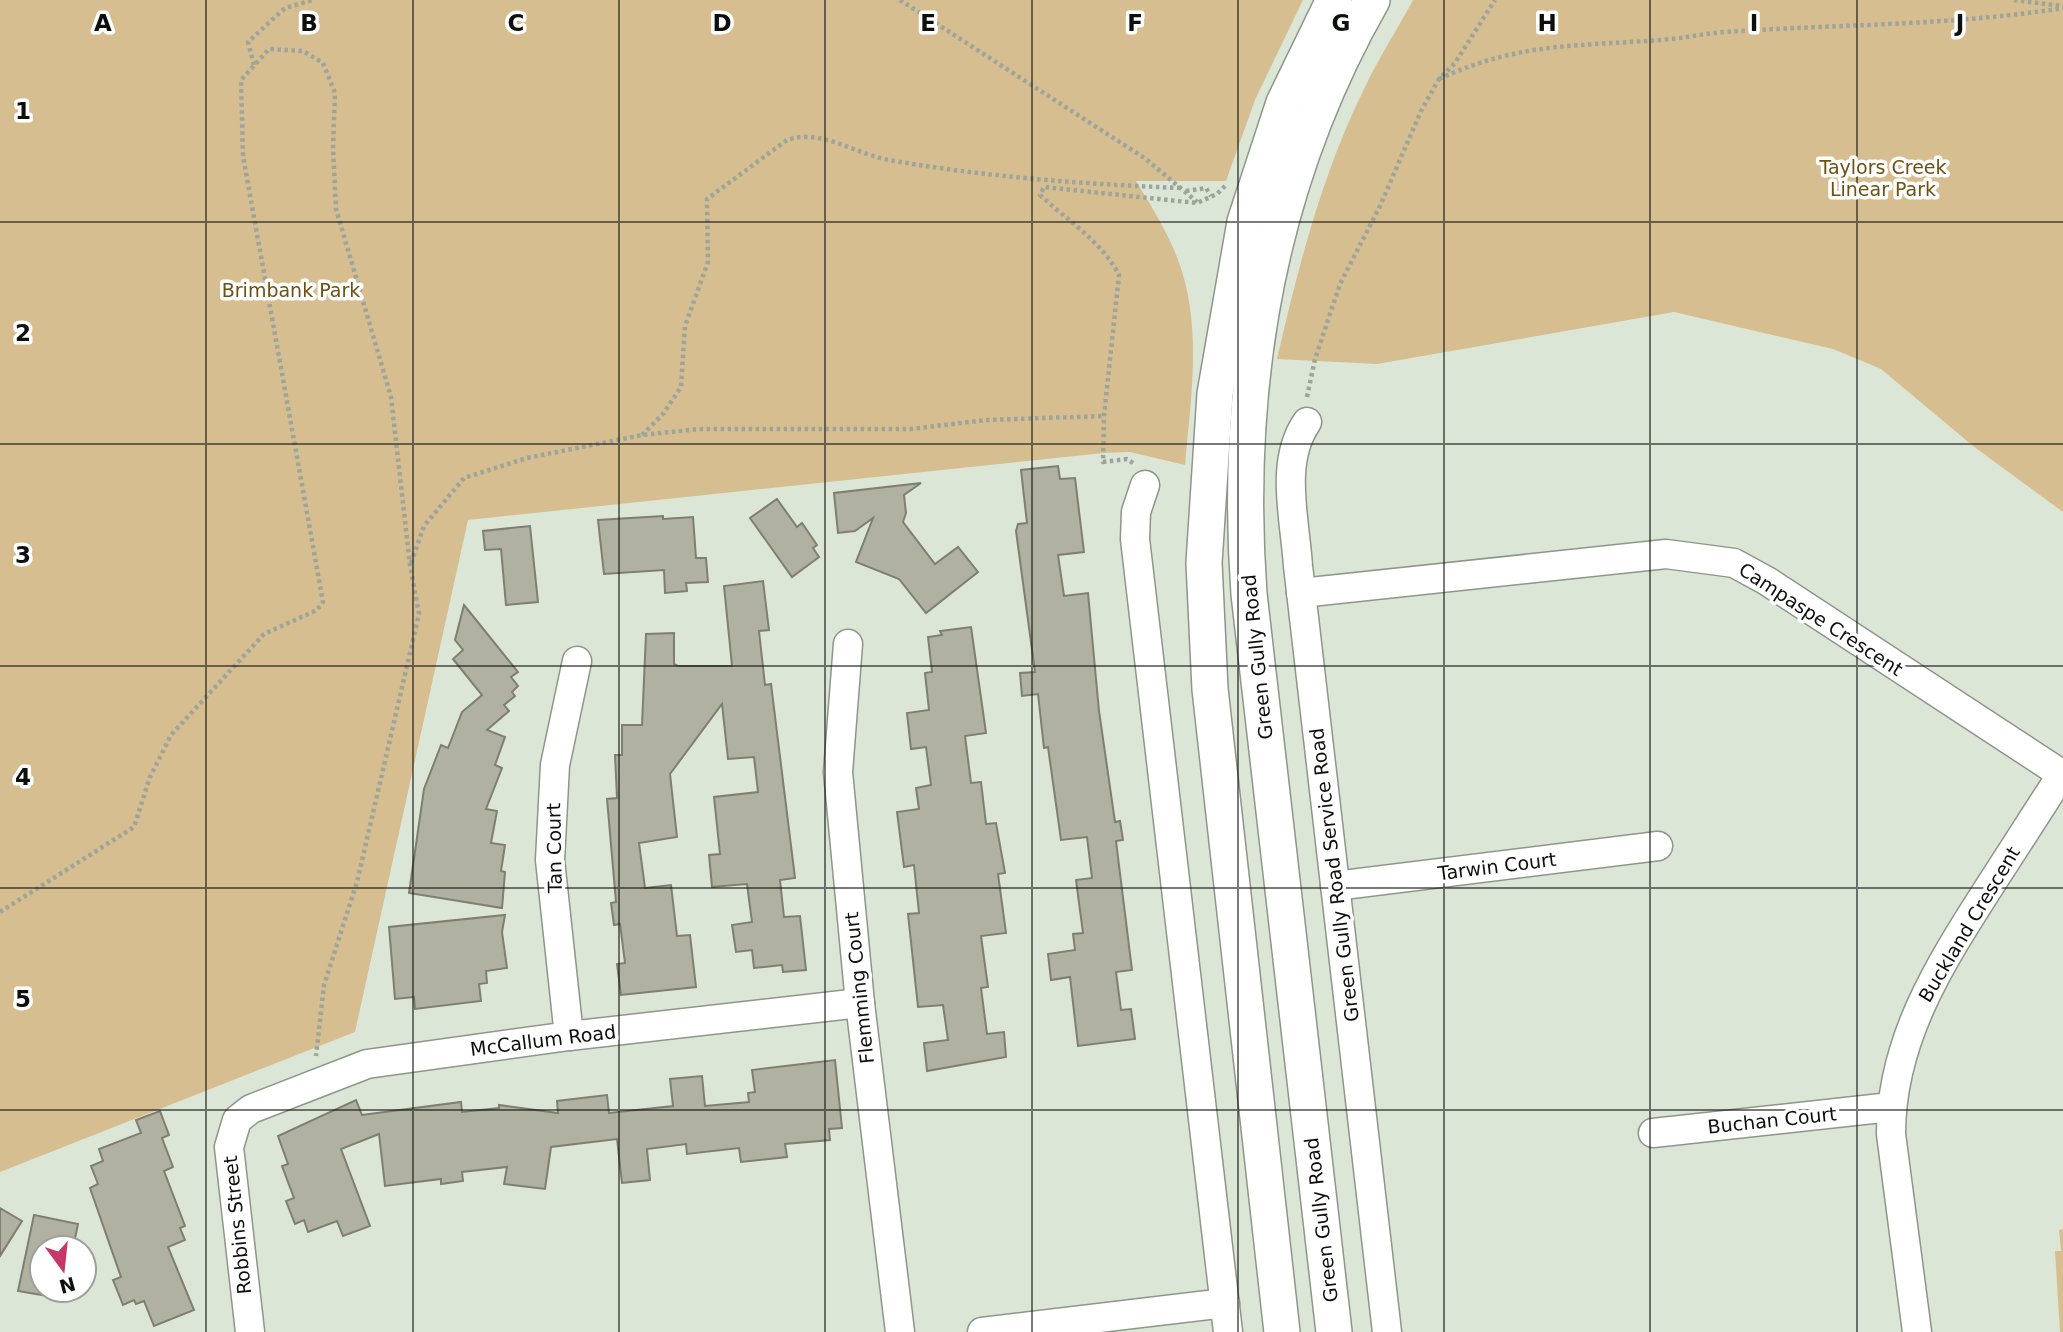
<svg xmlns="http://www.w3.org/2000/svg" width="2063" height="1332" font-family="'DejaVu Sans',sans-serif">
	<style>
		.green { fill: #d7be90 }
		.building { fill: #b1b1a2; stroke: #7e7f70; stroke-width: 2 }
		.lines { fill: none; stroke-linecap: round; stroke-linejoin: round }
		.minor-casing { stroke: #8d9689; stroke-width: 31 }
		.major-casing { stroke: #8d9689; stroke-width: 38 }
		.path { stroke: #9da59a; stroke-width: 4.5; stroke-dasharray: 3.5 3.5; stroke-linecap: butt }
		.minor { stroke: #fff; stroke-width: 28 }
		.major { stroke: #fff; stroke-width: 35 }
		.grid { fill: none; stroke: #0c0f0b; stroke-width: 2; stroke-opacity: 0.55 }
		.labels { text-anchor: middle; dominant-baseline: central; stroke-width: 7; stroke-linejoin: round; paint-order: stroke }
		.park-label { font-size: 19px; fill: #6d5112; stroke: #fff }
		.street-label { font-size: 19px; fill: #0c0f0b; stroke: #fff }
		.grid-label { font-size: 23px; text-anchor: middle; font-weight: bold; fill: #0c0f0b; stroke: #fff; stroke-width: 7; stroke-linejoin: round; paint-order: stroke }
	</style>
	<rect width="100%" height="100%" fill="#dce6d7"/>
	<g class="green">
		<path d="M0,0h1303l-48,100 -29,81h-90c15,25 30,48 41,76 26,67 14,139 8,208l-55,-13 -27,1 -635,67 -113,512 -355,140z"/>
		<path d="M1413,0h650v512l-90,-66 -92,-77 -48,-20 -159,-37 -297,52 -100,-5c21,-91 45,-185 87,-270 14,-30 33,-59 49,-89z"/>
		<polygon points="2063,1229 2063,1332 2060,1332 2055,1251 2061,1251 2059,1230"/>
	</g>
	<g class="building">
		<polygon points="1058,466 1060,479 1075,478 1084,552 1058,555 1064,596 1088,593 1099,711 1115,822 1120,821 1123,840 1116,841 1132,970 1116,972 1121,1010 1131,1009 1135,1039 1078,1046 1070,977 1051,980 1048,954 1075,950 1073,934 1083,933 1076,880 1092,878 1087,837 1061,840 1048,747 1044,748 1038,694 1022,696 1020,673 1035,672 1016,531 1018,524 1027,523 1021,470"/>
		<polygon points="921,483 904,495 906,513 903,522 935,564 958,547 978,572 926,613 899,579 856,562 873,518 855,531 838,533 834,493"/>
		<polygon points="777,499 797,527 802,523 817,545 813,548 819,557 792,577 750,518"/>
		<polygon points="663,516 663,519 693,517 696,558 706,558 708,582 686,583 687,591 665,593 664,570 604,574 598,520"/>
		<polygon points="530,526 538,602 506,605 501,549 485,550 483,531"/>
		<polygon points="763,581 769,630 759,631 765,685 771,684 795,878 780,880 784,917 800,916 806,970 783,972 782,965 754,968 752,950 736,952 732,925 752,922 747,884 712,887 709,855 720,854 714,797 758,792 754,757 728,759 722,704 670,774 677,837 639,843 645,888 671,885 677,936 690,935 696,987 621,995 617,964 625,963 620,924 614,925 611,903 616,902 607,799 617,798 615,755 622,755 622,725 642,725 646,634 674,633 674,664 678,666 732,666 724,586"/>
		<polygon points="464,605 518,672 511,677 518,686 512,692 515,696 504,705 509,711 487,730 505,737 495,765 502,768 486,809 497,811 491,843 505,845 501,871 505,872 502,908 409,893 424,789 441,745 448,748 462,712 482,695 453,659 463,650 455,640"/>
		<polygon points="971,627 986,733 965,736 971,783 981,782 986,824 996,823 1005,873 998,874 1006,933 981,936 988,987 981,988 987,1034 1004,1032 1006,1057 927,1071 924,1043 948,1040 943,1005 918,1007 908,914 919,913 914,865 904,867 897,812 919,809 916,788 931,785 926,747 911,749 907,713 929,710 925,673 932,672 928,637 942,635 940,631"/>
		<polygon points="505,915 502,932 507,968 486,971 487,983 479,984 481,1001 415,1009 414,997 395,999 389,927"/>
		<polygon points="835,1060 842,1128 829,1129 830,1140 785,1144 787,1157 741,1162 739,1148 687,1154 686,1144 647,1149 650,1180 622,1183 617,1139 551,1147 545,1189 504,1184 507,1167 462,1172 463,1181 441,1184 441,1179 385,1186 379,1134 341,1149 370,1226 343,1236 337,1221 308,1232 304,1220 295,1224 286,1201 294,1198 282,1166 288,1164 278,1136 356,1100 362,1115 461,1102 462,1112 499,1108 499,1105 558,1113 557,1101 607,1095 609,1113 673,1106 670,1079 702,1076 705,1106 749,1102 748,1093 755,1092 752,1070"/>
		<polygon points="160,1111 169,1135 162,1138 173,1167 164,1171 185,1226 180,1228 185,1240 168,1247 194,1310 154,1326 144,1301 136,1304 134,1300 123,1305 113,1280 121,1277 90,1188 98,1184 91,1166 103,1161 99,1149 141,1133 136,1120"/>
		<polygon points="0,1208 22,1221 0,1256"/>
		<polygon points="34,1215 78,1224 73,1248 42,1248 42,1295 18,1291"/>
	</g>
	<g class="lines">
		<defs>
			<g id="minor">
				<path d="M1307,422c-28,40 -12,97 -9,144l89,766"/>
				<polyline points="1145,485 1136,512 1135,539 1228,1332"/>
				<polyline points="1301,593 1666,554 1734,563 1767,581 2063,775"/>
				<polyline points="848,644 838,772 860,1003 900,1332"/>
				<polyline points="1335,886 1658,846"/>
				<polyline points="569,1036 550,860 555,765 577,661"/>
				<polyline points="1653,1133 1891,1107"/>
				<polyline points="250,1332 229,1147 237,1120 251,1109 367,1064 569,1036 860,1003"/>
				<polyline points="982,1332 1225,1303"/>
				<path d="M1917,1332l-26,-198c0,-92 47,-167 95,-242 25,-39 50,-78 76,-118"/>
			</g>
			<g id="major">
				<polyline points="1282,1332 1210,689 1204,563 1215,394 1245,222 1284,103 1334,0"/>
				<path d="M1334,1332l-85,-738c-15,-208 18,-410 123,-594"/>
			</g>
		</defs>
		<use href="#minor" class="minor-casing"/>
		<use href="#major" class="major-casing"/>
		<g class="path">
			<polyline points="900,0 1146,159 1197,202"/>
			<polyline points="2014,0 2062,6"/>
			<polyline points="254,65 248,42 285,8 313,0"/>
			<path d="M1439,79c85,-39 144,-32 233,-40 18,-2 35,-6 53,-7 113,-8 225,-6 338,-24"/>
			<polyline points="1186,191 1206,188 1211,196"/>
			<polyline points="1307,397 1315,359 1340,284 1380,206 1421,111 1439,79 1455,63 1495,0"/>
			<path d="M642,435l21,-21 18,-27 4,-61 23,-64 -1,-63 80,-59c34,-12 68,14 102,20 97,17 193,24 292,28"/>
			<path d="M1133,463l-6,-4 -24,3 1,-46 15,-141c-16,-32 -53,-56 -79,-80l4,-8 153,16 20,-9 8,-8"/>
			<polyline points="411,563 424,526 464,478 527,458 642,435 699,429 911,429 986,420 1104,416"/>
			<polyline points="0,912 134,827 150,777 171,735 264,634 317,610 323,602 243,156 241,80 269,49 303,51 323,63 335,93 333,148 336,209 391,397 410,565 419,614 357,882 324,985 316,1056"/>
		</g>
		<use href="#minor" class="minor"/>
		<use href="#major" class="major"/>
	</g>
	<path class="grid" d="M206,0v1332M413,0v1332M619,0v1332M825,0v1332M1032,0v1332M1238,0v1332M1444,0v1332M1650,0v1332M1857,0v1332M0,222h2063M0,444h2063M0,666h2063M0,888h2063M0,1110h2063"/>
	<g class="labels">
		<g class="park-label">
			<text x="1883" y="167">Taylors Creek<tspan x="1883" dy="22">Linear Park</tspan></text>
			<text x="291" y="290">Brimbank Park</text>
		</g>
		<g class="street-label">
			<text transform="translate(1821 619) rotate(33)">Campaspe Crescent</text>
			<text transform="translate(1257 657) rotate(-96)">Green Gully Road</text>
			<text transform="translate(554 848) rotate(-91)">Tan Court</text>
			<text transform="translate(1497 866) rotate(-7)">Tarwin Court</text>
			<text transform="translate(1334 875) rotate(-97)">Green Gully Road Service Road</text>
			<text transform="translate(1969 924) rotate(-59)">Buckland Crescent</text>
			<text transform="translate(859 988) rotate(-96)">Flemming Court</text>
			<text transform="translate(543 1040) rotate(-7)">McCallum Road</text>
			<text transform="translate(1772 1120) rotate(-6)">Buchan Court</text>
			<text transform="translate(1321 1220) rotate(-97)">Green Gully Road</text>
			<text transform="translate(237 1225) rotate(-96)">Robbins Street</text>
		</g>
	</g>
	<g class="grid-label">
		<text x="103" y="31">A</text>
		<text x="309" y="31">B</text>
		<text x="516" y="31">C</text>
		<text x="722" y="31">D</text>
		<text x="928" y="31">E</text>
		<text x="1135" y="31">F</text>
		<text x="1341" y="31">G</text>
		<text x="1547" y="31">H</text>
		<text x="1754" y="31">I</text>
		<text x="1960" y="31">J</text>
		<text x="23" y="119">1</text>
		<text x="23" y="341">2</text>
		<text x="23" y="563">3</text>
		<text x="23" y="785">4</text>
		<text x="23" y="1007">5</text>
	</g>
	<g transform="translate(63 1269) rotate(165)"><circle r="33" fill="#ffffff" stroke="#9e9f9d" stroke-width="2"/>
	<path d="M0-5L12 26L0 18L-12 26Z" fill="#c53867"/>
	<text y="-10" font-size="19" font-weight="bold" text-anchor="middle" fill="#0c0f0b">N</text>
	</g>
</svg>
